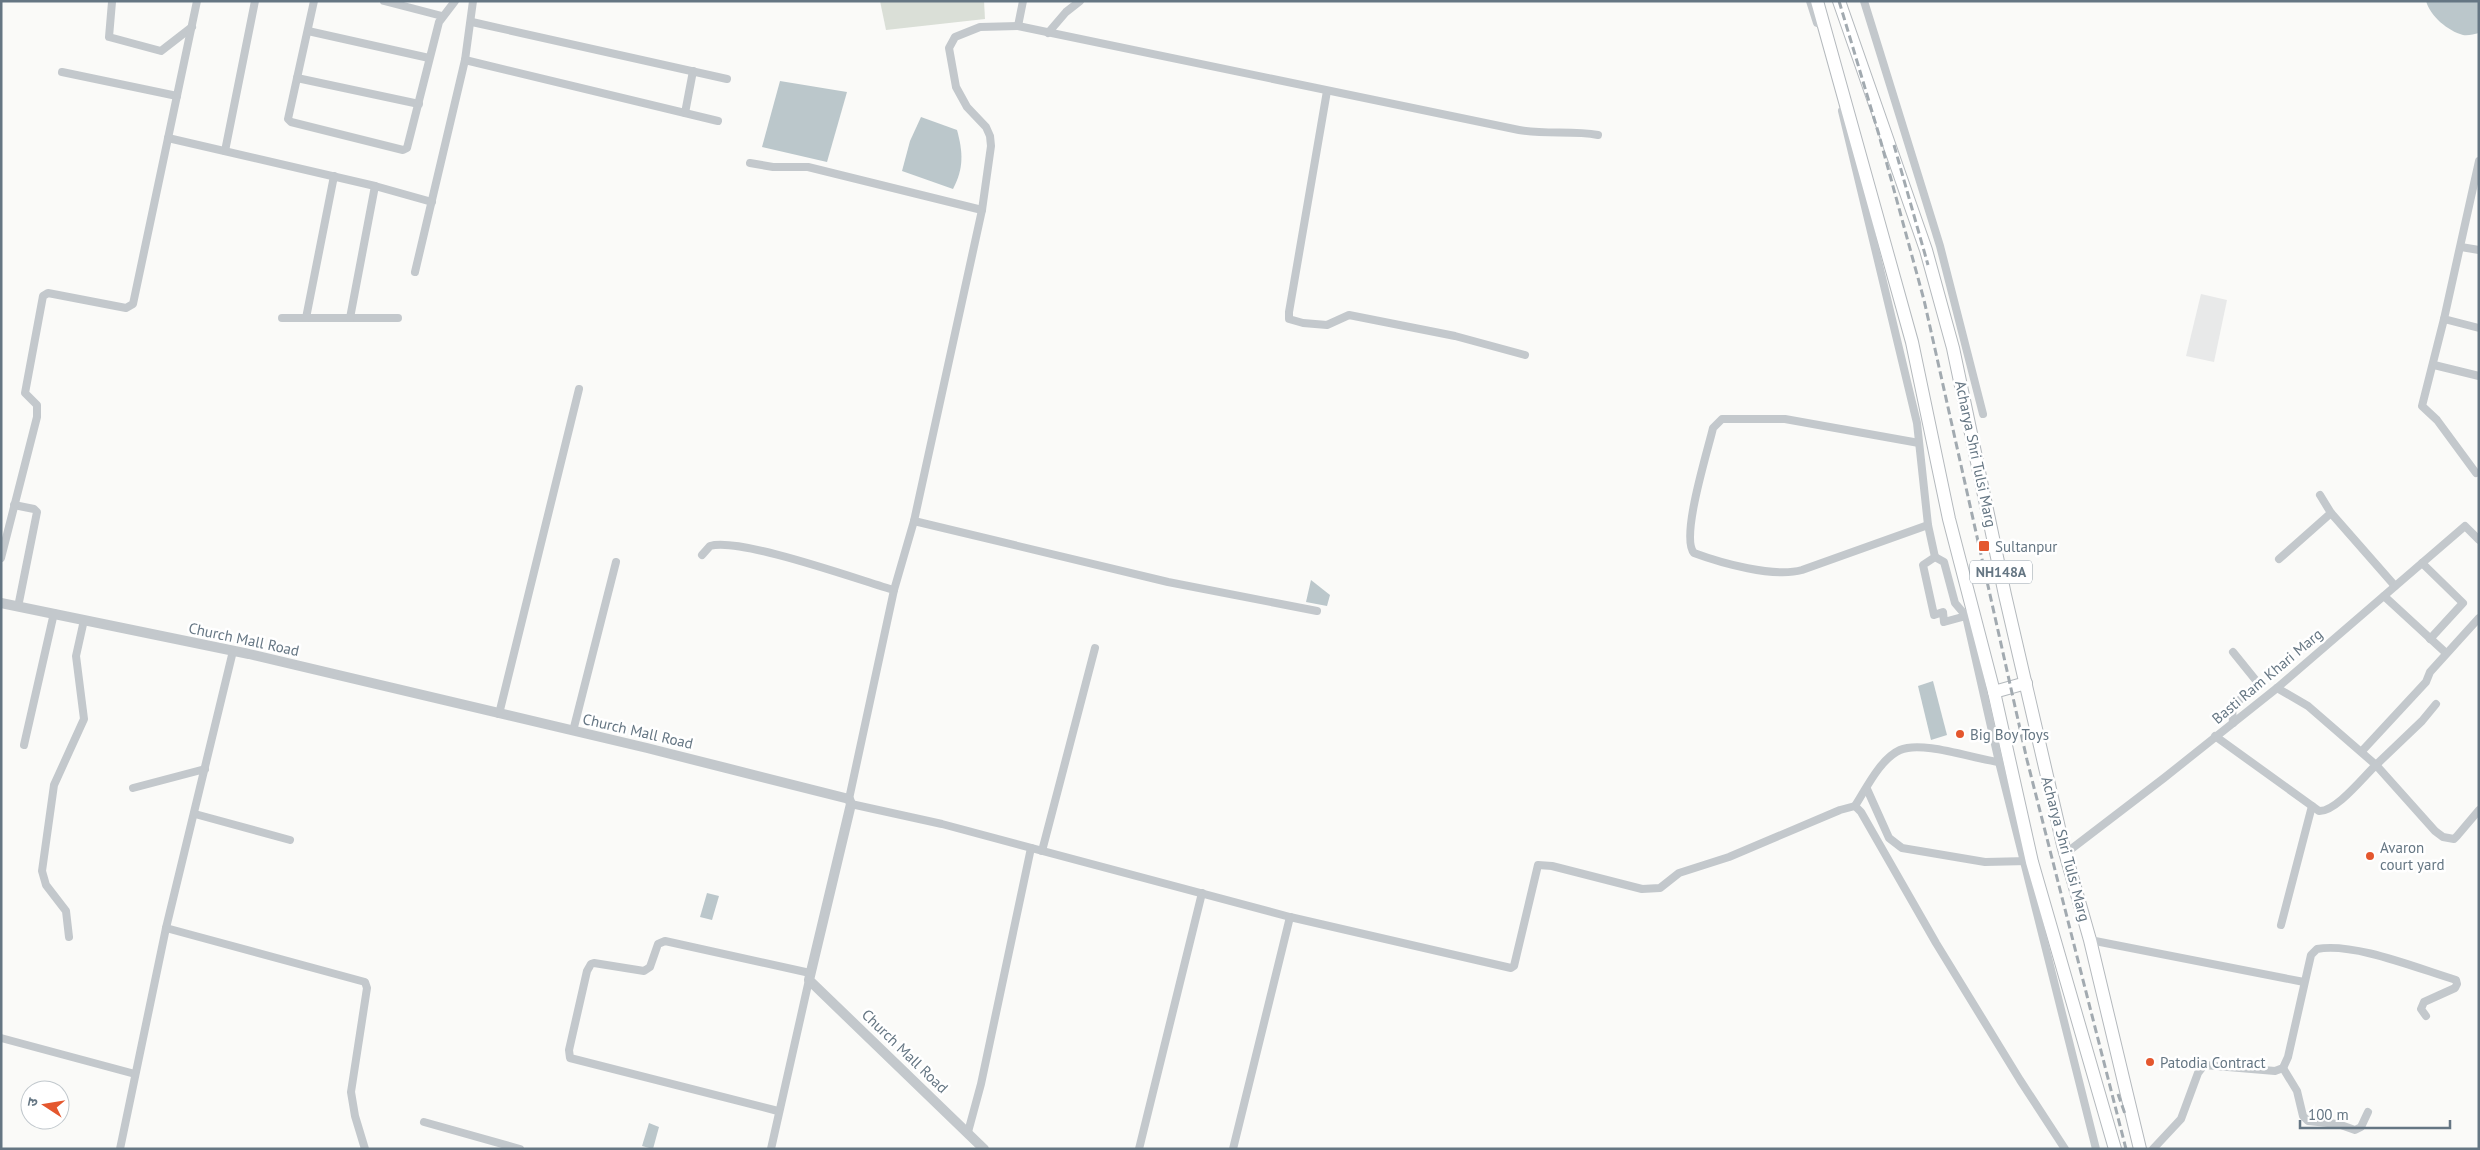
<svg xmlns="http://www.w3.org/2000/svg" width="2480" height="1150" font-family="'PT Sans','Noto Sans Devanagari',sans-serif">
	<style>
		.built { fill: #e8e9e9 }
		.green { fill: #dadfd7 }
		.water { fill: #bbc7cb }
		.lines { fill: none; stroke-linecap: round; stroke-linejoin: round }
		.trunk-casing { stroke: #b4b9bd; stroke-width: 14 }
		.minor { stroke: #c3c8cc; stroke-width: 8 }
		.tertiary { stroke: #c3c8cc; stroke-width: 10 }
		.trunk { stroke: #fff; stroke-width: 12 }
		.rail { stroke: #a2aab0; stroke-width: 3; stroke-dasharray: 8 4; stroke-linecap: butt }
		.poi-dot { fill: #e4572e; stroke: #fff; stroke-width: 2 }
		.labels { text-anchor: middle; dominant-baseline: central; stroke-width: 5; stroke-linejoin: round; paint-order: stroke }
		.shield { fill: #fff; stroke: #939fa8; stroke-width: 1 }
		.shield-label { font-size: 14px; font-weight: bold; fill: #657683 }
		.street-label { font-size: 15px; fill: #657683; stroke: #fff }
		.poi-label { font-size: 15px; fill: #657683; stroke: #fff; text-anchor: start }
	</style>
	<rect width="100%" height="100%" fill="#fafaf8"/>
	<polygon class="built" points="2201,294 2227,300 2214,362 2186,356"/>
	<polygon class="green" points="880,1 984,1 985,19 886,30"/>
	<g class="water">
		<path d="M2426,1h53v32c-5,1 -11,3 -16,2 -15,-4 -33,-19 -37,-34z"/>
		<polygon points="780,81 847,92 827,162 762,147"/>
		<path d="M921,117l36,13c6,22 7,38 -4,59l-51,-18 8,-30z"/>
		<polygon points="1311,580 1330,595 1327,606 1306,602"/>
		<polygon points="1933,681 1947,735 1931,740 1918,686"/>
		<polygon points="707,893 719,896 712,920 700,917"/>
		<polygon points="649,1123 659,1127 653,1149 642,1146"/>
	</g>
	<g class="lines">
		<defs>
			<g id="trunk">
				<polyline points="1817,1 1912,342 1949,519 1994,692 2032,862 2115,1149"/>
				<polyline points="1839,1 1926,250 1953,348 2005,595 2063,845 2090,940 2140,1149"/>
				<polyline points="1994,692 2026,683"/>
			</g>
		</defs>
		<use href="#trunk" class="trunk-casing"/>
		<g class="minor">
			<polyline points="314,1 288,119 291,122 403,150 407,148 439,22 455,1"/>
			<polyline points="384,1 442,16"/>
			<polyline points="1810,1 1817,23"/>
			<polyline points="1864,1 1940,246 1983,414"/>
			<polyline points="112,2 109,37 161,51 192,27"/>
			<polyline points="472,22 727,79"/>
			<polyline points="1018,26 1023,1"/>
			<polyline points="308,31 429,58"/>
			<polyline points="1048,33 1066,12 1080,1"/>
			<polyline points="465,60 718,121"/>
			<polyline points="62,72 177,96"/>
			<polyline points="297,78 419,104"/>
			<polyline points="1327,91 1289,312 1289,319 1303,323 1327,325 1349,315 1455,336 1525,355"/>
			<polyline points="1842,111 1917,423 1928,525 1935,557 1923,565 1934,615 1943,612 1944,622 1966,616 1999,762 2096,1149"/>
			<polyline points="685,113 693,71"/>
			<polyline points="168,138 375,186 432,202"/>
			<polyline points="225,151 255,1"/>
			<polyline points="750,163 773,167 808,167 982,210"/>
			<polyline points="2461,247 2479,250"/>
			<polyline points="415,272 465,60 473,1"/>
			<polyline points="282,318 398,318"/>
			<polyline points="306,318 334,176"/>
			<polyline points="350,318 375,186"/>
			<polyline points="2444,319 2479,328"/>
			<polyline points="2434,365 2479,376"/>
			<path d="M1919,443l-134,-24h-63l-9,9c-5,22 -33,110 -19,125 27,10 80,25 108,17l126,-45"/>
			<polyline points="2476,473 2437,420 2422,406 2444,319 2479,161"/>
			<polyline points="2320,495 2331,513 2395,586"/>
			<polyline points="14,505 34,509 37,512 18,607"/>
			<polyline points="914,521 1168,582 1317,611"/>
			<path d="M702,555l8,-9c30,-9 149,34 184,44"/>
			<polyline points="1935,557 1944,562 1955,603 1966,616"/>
			<polyline points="1,558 37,417 37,405 25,393 43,296 48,293 126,308 133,304 197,1"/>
			<polyline points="2279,559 2331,513"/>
			<polyline points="2422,563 2463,603 2430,639"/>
			<polyline points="2384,596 2446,653"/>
			<polyline points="2277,688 2308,706 2376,765 2422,721 2436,704"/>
			<polyline points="499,714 579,389"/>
			<polyline points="2233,723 2232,707 2258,683 2233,652"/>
			<polyline points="573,731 616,562"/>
			<path d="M2215,736l104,75c17,1 45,-35 57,-46l59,66 8,6 11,2 3,-3 22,-26"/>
			<polyline points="24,745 54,613"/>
			<polyline points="2362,751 2426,682 2430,672 2479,618"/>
			<polyline points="133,788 205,769"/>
			<polyline points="1867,789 1889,838 1902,848 1985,862 2028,861"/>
			<path d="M849,799l45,-209 20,-69 68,-311 9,-64 -1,-10 -4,-9 -19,-20 -11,-20 -7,-39 6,-11 25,-10 38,-1 501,104c27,5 53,0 79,5"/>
			<polyline points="851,804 942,824 1290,917 1511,968 1514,966 1538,865 1552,866 1642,889 1660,888 1679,873 1729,857 1840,810 1855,806 1861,812 1936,943 2020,1080 2065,1149"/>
			<path d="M1855,806c11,-17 25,-47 45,-56 22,-10 74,9 99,12"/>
			<polyline points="195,814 290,840"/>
			<polyline points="1042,851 1095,648"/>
			<polyline points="2066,853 2164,778 2277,688 2465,526 2479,540"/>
			<polyline points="2281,925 2312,806"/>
			<polyline points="166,928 365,982 367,988 351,1092 355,1116 365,1149"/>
			<polyline points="69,937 66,911 46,885 42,871 54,785 84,719 76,656 84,620"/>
			<polyline points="2090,940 2304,982"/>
			<polyline points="1,1038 135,1074"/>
			<polyline points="2283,1068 2297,1091 2303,1116 2308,1121 2338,1124 2355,1130 2361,1127 2368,1112"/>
			<polyline points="778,1111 570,1058 569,1050 587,971 591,964 594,963 644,971 650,967 658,944 665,941 810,973"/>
			<polyline points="424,1122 520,1149"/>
			<polyline points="968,1132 981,1084 1031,848"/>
			<polyline points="120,1149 166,928 233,651"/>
			<polyline points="771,1149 809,980"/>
			<polyline points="1139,1149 1202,893"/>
			<polyline points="1233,1149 1290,917"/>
			<path d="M2153,1149l28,-30 17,-46 6,-8 71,6 8,-3 5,-11 23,-102 6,-6c37,-7 102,20 139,31l1,4 -2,4 -31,14 -3,7 5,7"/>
		</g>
		<polyline class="tertiary" points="1,603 249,654 647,748 849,799 851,804 809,980 984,1149"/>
		<use href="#trunk" class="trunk"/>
		<g class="rail">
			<polyline points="1839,1 1879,135 1924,300 2027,760 2126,1149"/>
			<polyline points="1894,145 1928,265"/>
			<polyline points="2118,1094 2125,1114"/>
		</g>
	</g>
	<g class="poi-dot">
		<rect x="1978" y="540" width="12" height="12" rx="2.5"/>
		<circle cx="1960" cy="734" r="5"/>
		<circle cx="2370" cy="856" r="5"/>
		<circle cx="2150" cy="1062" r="5"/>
	</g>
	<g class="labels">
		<rect class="shield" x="1970" y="560.5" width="62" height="23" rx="4"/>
		<g class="shield-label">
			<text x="2001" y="572">NH148A</text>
		</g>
		<g class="street-label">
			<text transform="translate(1976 454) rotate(78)">Acharya Shri Tulsi Marg</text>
			<text transform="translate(244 639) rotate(12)">Church Mall Road</text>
			<text transform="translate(2267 676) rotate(-40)">Basti Ram Khari Marg</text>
			<text transform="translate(638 731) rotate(13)">Church Mall Road</text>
			<text transform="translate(2066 849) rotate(75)">Acharya Shri Tulsi Marg</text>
			<text transform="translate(905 1051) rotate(44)">Church Mall Road</text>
		</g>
		<g class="poi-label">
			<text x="1995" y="546">Sultanpur</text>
			<text x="1970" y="734">Big Boy Toys</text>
			<text x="2380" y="847">Avaron<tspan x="2380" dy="17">court yard</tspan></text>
			<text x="2160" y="1062">Patodia Contract</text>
		</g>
	</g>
	<rect width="2480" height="1150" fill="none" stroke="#657683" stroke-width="5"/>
	<g transform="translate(45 1105) rotate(282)"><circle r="24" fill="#ffffff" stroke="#c1c8cd"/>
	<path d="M0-4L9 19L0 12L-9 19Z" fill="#e4572e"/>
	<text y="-8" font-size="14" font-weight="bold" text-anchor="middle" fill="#657683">उ</text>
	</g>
	<path d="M2300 1120v8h150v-8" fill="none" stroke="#657683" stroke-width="2.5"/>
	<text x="2308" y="1120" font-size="15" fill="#657683" stroke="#ffffff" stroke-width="4" paint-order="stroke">100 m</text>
</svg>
